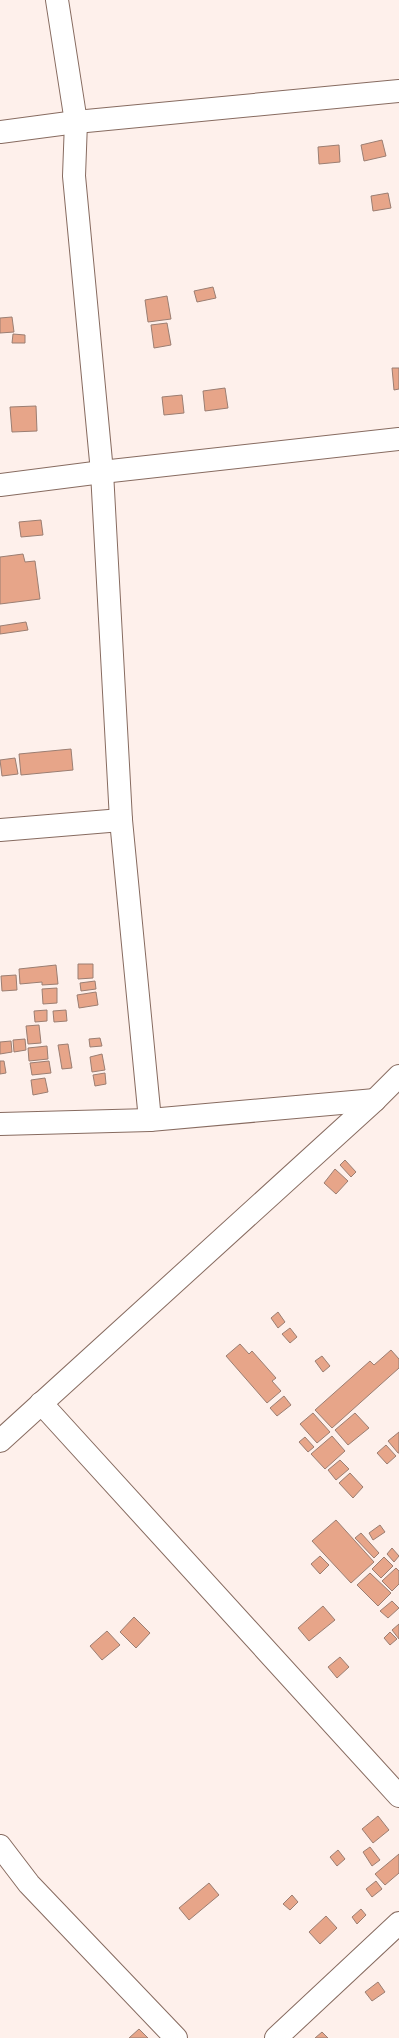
<svg xmlns="http://www.w3.org/2000/svg" width="399" height="2038" font-family="'Libre Baskerville',serif">
	<style>
		.building { fill: #e7a589; stroke: #9b7e72 }
		.lines { fill: none; stroke-linecap: round; stroke-linejoin: round }
		.street-casing { stroke: #876b60; stroke-width: 24 }
		.street { stroke: #fff; stroke-width: 22 }
	</style>
	<rect width="100%" height="100%" fill="#fef0eb"/>
	<g class="building">
		<polygon points="382,140 386,156 364,161 361,145"/>
		<polygon points="339,145 340,162 319,164 318,147"/>
		<polygon points="388,193 391,208 373,211 371,196"/>
		<polygon points="213,287 216,298 197,302 194,291"/>
		<polygon points="167,296 171,319 148,322 145,300"/>
		<polygon points="12,317 14,332 0,333 0,318"/>
		<polygon points="167,323 171,345 154,348 151,325"/>
		<polygon points="13,334 25,335 25,343 12,343"/>
		<polygon points="392,368 399,368 399,389 394,390"/>
		<polygon points="225,388 228,408 205,411 203,391"/>
		<polygon points="182,395 184,413 164,415 162,397"/>
		<polygon points="36,406 37,431 12,432 10,407"/>
		<polygon points="41,520 43,535 21,537 19,522"/>
		<polygon points="23,554 25,562 35,561 40,599 0,604 0,557"/>
		<polygon points="26,622 28,630 0,634 0,626"/>
		<polygon points="71,749 73,770 21,775 19,754"/>
		<polygon points="15,758 18,774 2,776 0,760"/>
		<polygon points="78,964 93,964 93,978 78,979"/>
		<polygon points="56,965 58,984 42,985 42,982 20,984 19,969"/>
		<polygon points="16,975 17,990 2,991 1,976"/>
		<polygon points="95,981 96,989 81,991 80,983"/>
		<polygon points="57,988 57,1003 43,1004 42,989"/>
		<polygon points="96,992 98,1005 79,1008 77,995"/>
		<polygon points="47,1010 47,1021 35,1022 34,1011"/>
		<polygon points="66,1010 67,1021 54,1022 53,1011"/>
		<polygon points="39,1025 41,1043 28,1044 26,1026"/>
		<polygon points="100,1038 102,1046 90,1047 89,1039"/>
		<polygon points="25,1039 26,1050 14,1052 13,1040"/>
		<polygon points="11,1041 12,1052 0,1054 0,1042"/>
		<polygon points="68,1044 72,1068 62,1069 58,1045"/>
		<polygon points="47,1046 48,1059 29,1061 28,1048"/>
		<polygon points="102,1054 105,1070 92,1072 90,1057"/>
		<polygon points="0,1061 4,1061 6,1073 0,1074"/>
		<polygon points="49,1061 51,1073 32,1075 30,1063"/>
		<polygon points="105,1073 106,1084 95,1086 93,1075"/>
		<polygon points="45,1078 48,1092 33,1095 31,1080"/>
		<polygon points="345,1160 356,1172 351,1177 340,1165"/>
		<polygon points="335,1169 348,1181 336,1194 324,1183"/>
		<polygon points="278,1312 285,1322 278,1328 271,1318"/>
		<polygon points="290,1328 297,1337 290,1343 282,1334"/>
		<polygon points="240,1344 249,1354 252,1351 276,1378 272,1381 281,1391 267,1403 226,1356"/>
		<polygon points="391,1350 399,1359 399,1368 332,1428 315,1410 370,1361 374,1365"/>
		<polygon points="322,1356 330,1366 323,1372 315,1361"/>
		<polygon points="284,1396 291,1405 277,1416 270,1408"/>
		<polygon points="313,1413 330,1432 317,1443 300,1424"/>
		<polygon points="355,1413 369,1428 348,1445 335,1430"/>
		<polygon points="399,1432 399,1453 398,1453 388,1441"/>
		<polygon points="332,1436 345,1451 325,1469 311,1454"/>
		<polygon points="305,1437 314,1447 308,1452 299,1442"/>
		<polygon points="386,1445 396,1456 387,1464 377,1453"/>
		<polygon points="340,1460 349,1469 336,1480 328,1470"/>
		<polygon points="350,1473 363,1487 353,1498 339,1483"/>
		<polygon points="336,1520 374,1562 351,1583 312,1541"/>
		<polygon points="380,1525 385,1532 373,1540 369,1533"/>
		<polygon points="361,1533 379,1553 374,1558 355,1538"/>
		<polygon points="392,1548 399,1556 394,1562 387,1554"/>
		<polygon points="320,1556 329,1565 320,1574 311,1564"/>
		<polygon points="384,1557 393,1566 381,1578 372,1569"/>
		<polygon points="396,1568 399,1571 399,1584 392,1591 382,1581"/>
		<polygon points="370,1573 391,1593 378,1606 357,1585"/>
		<polygon points="392,1601 399,1608 388,1618 380,1611"/>
		<polygon points="323,1606 335,1620 309,1641 298,1628"/>
		<polygon points="134,1617 150,1633 136,1648 120,1632"/>
		<polygon points="399,1624 399,1639 392,1630"/>
		<polygon points="107,1631 120,1645 102,1660 90,1646"/>
		<polygon points="390,1632 397,1639 390,1645 384,1638"/>
		<polygon points="340,1657 349,1667 337,1678 328,1667"/>
		<polygon points="378,1816 389,1830 373,1843 362,1829"/>
		<polygon points="370,1847 380,1860 372,1866 363,1852"/>
		<polygon points="338,1850 345,1859 337,1866 330,1857"/>
		<polygon points="399,1854 399,1873 385,1885 375,1874"/>
		<polygon points="376,1881 382,1889 372,1897 366,1889"/>
		<polygon points="209,1883 219,1895 189,1920 179,1908"/>
		<polygon points="292,1895 298,1902 290,1910 283,1904"/>
		<polygon points="361,1909 366,1915 357,1924 352,1917"/>
		<polygon points="326,1916 337,1928 320,1944 309,1932"/>
		<polygon points="378,1982 385,1992 372,2001 365,1992"/>
		<polygon points="139,2029 148,2038 129,2038"/>
		<polygon points="322,2032 328,2038 315,2038"/>
	</g>
	<g class="lines">
		<defs>
			<g id="street">
				<polyline points="57,0 76,122 74,176 102,472 121,820 150,1120"/>
				<polyline points="0,132 76,122 399,91"/>
				<polyline points="0,485 102,472 399,439"/>
				<polyline points="0,830 121,820"/>
				<polyline points="0,1124 150,1120 375,1100"/>
				<polyline points="41,1403 399,1796"/>
				<polyline points="0,1441 375,1100 399,1076"/>
				<polyline points="0,1846 29,1884 176,2038"/>
				<polyline points="276,2038 399,1923"/>
			</g>
		</defs>
		<use href="#street" class="street-casing"/>
		<use href="#street" class="street"/>
	</g>
</svg>
